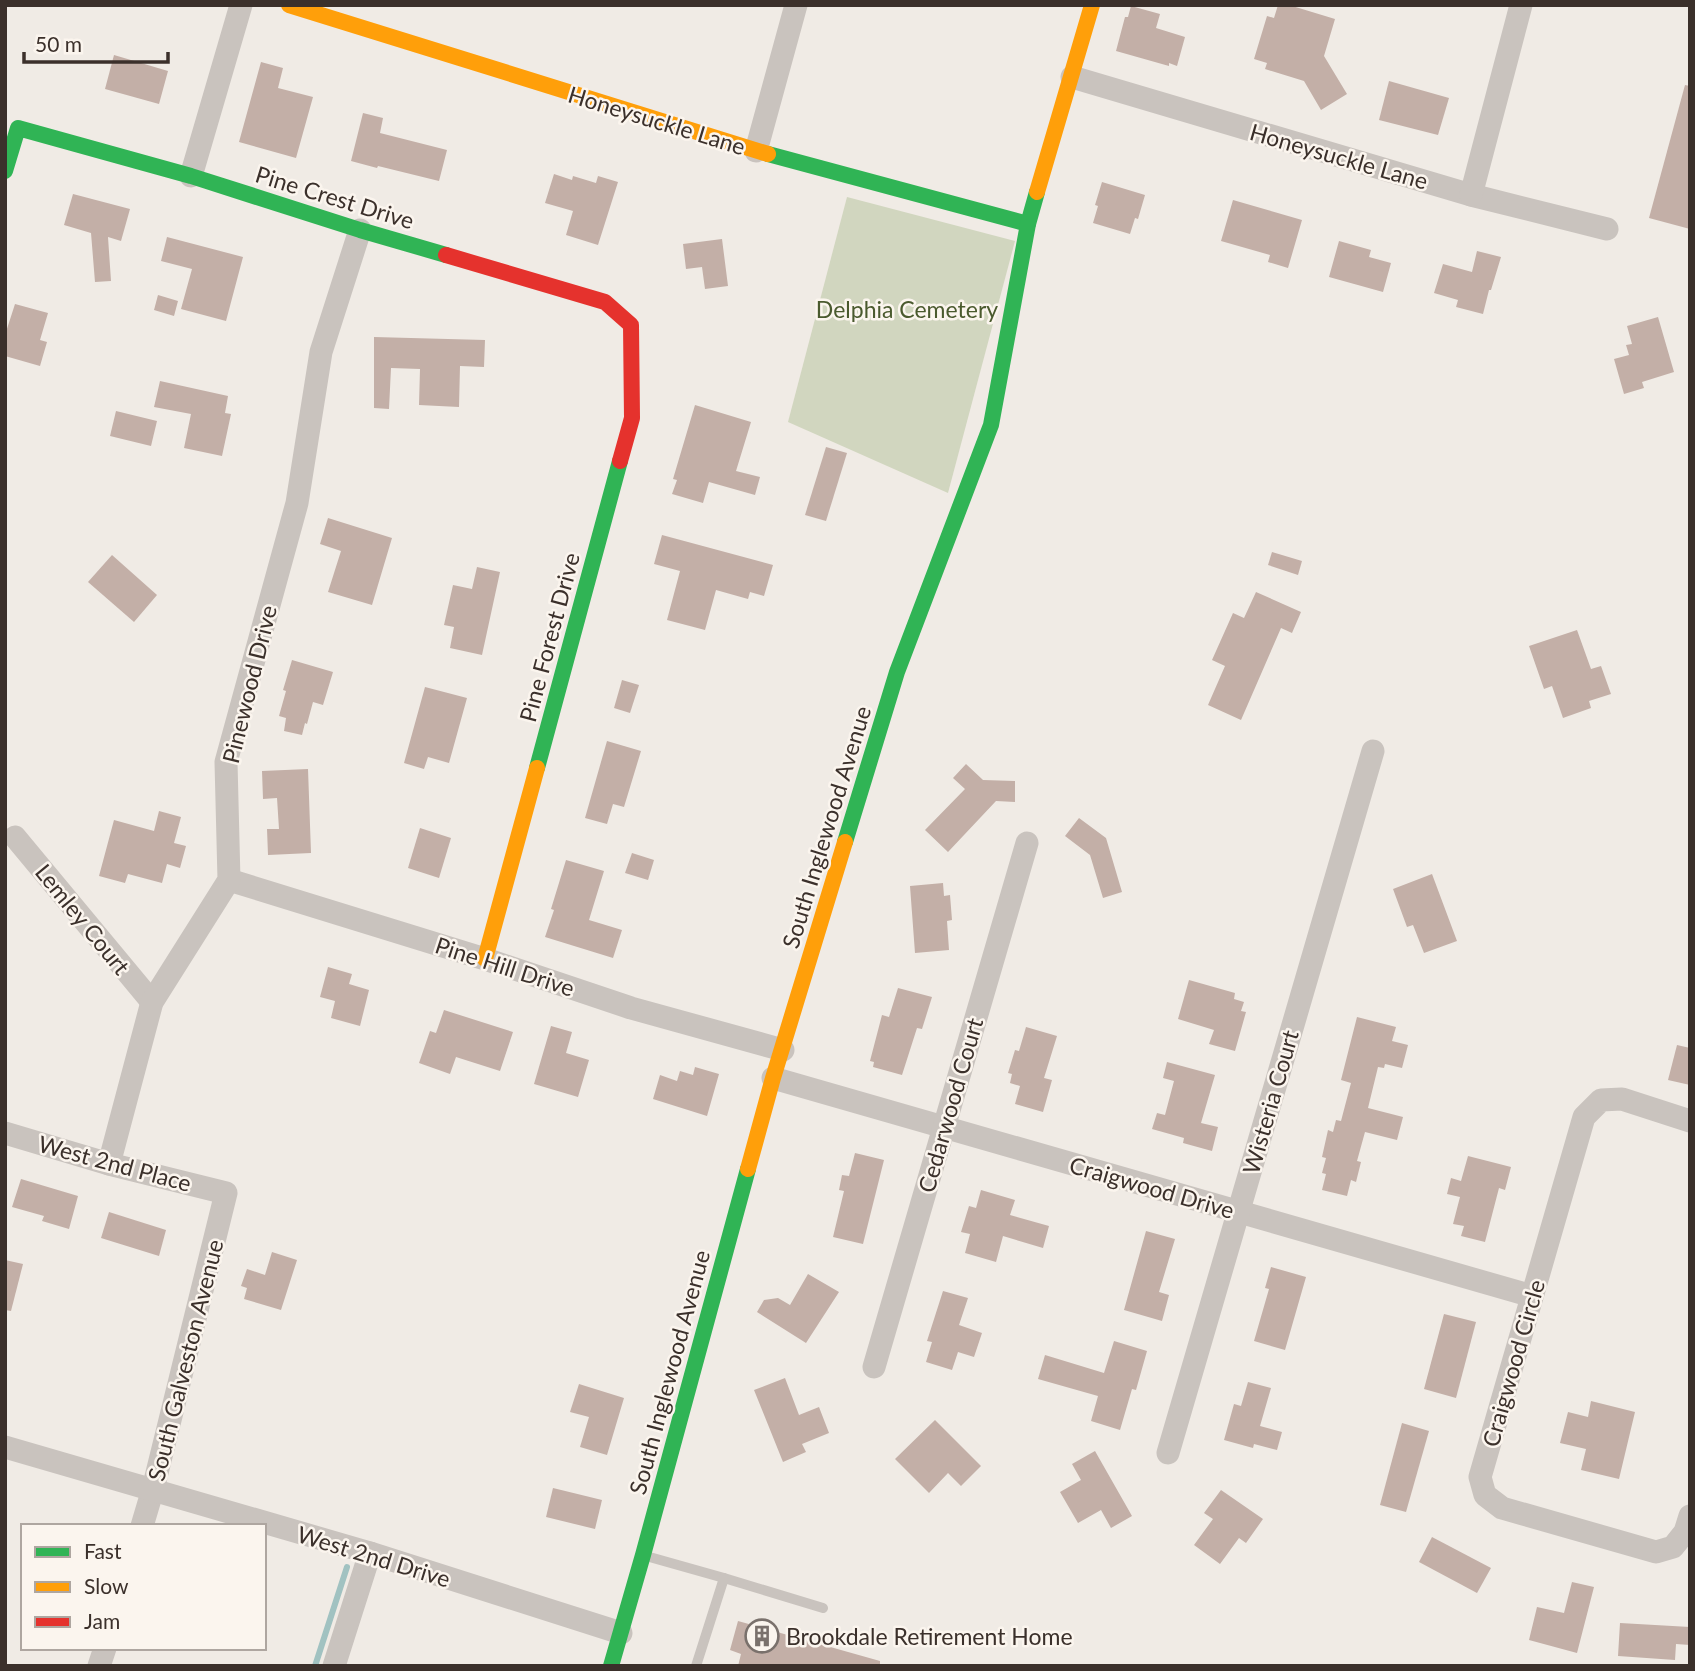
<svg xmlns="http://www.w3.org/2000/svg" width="1695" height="1671" font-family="Lato,sans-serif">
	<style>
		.green { fill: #d1d6bf }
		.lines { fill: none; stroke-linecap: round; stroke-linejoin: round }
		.stream { stroke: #a1c2c1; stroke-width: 6 }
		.building { fill: #c3afa7 }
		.lane { stroke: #c9c3be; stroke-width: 10 }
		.street { stroke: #c9c3be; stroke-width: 23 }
		.fast { stroke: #30b455; stroke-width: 16 }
		.slow { stroke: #ff9f0a; stroke-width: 16 }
		.jam { stroke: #e5322d; stroke-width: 16 }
		.labels { text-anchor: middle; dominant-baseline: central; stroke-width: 5; stroke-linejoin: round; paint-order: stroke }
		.street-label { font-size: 23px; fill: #3b302b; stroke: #fbf5ee }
		.park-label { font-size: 23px; fill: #4a5a2e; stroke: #fbf5ee }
		.poi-label { font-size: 23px; fill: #3b302b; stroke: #fbf5ee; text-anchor: start }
	</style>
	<rect width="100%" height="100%" fill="#f0ebe5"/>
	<polygon class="green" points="847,197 1015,241 948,493 788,422"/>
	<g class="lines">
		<polyline class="stream" points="315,1666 347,1567"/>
	</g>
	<g class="building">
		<polygon points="1278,5 1289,5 1335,19 1324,56 1347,94 1321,110 1304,81 1265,69 1267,63 1254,59 1267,16 1274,18"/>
		<polygon points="1131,6 1160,14 1156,28 1185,37 1177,66 1169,63 1169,66 1116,51 1125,17 1128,17"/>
		<polygon points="114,55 168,71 159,104 105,89"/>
		<polygon points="261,62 283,68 278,88 313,97 296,158 239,142"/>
		<polygon points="1389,81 1449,98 1438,135 1379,120"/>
		<polygon points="1685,85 1690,86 1690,229 1649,218"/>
		<polygon points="363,113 383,118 380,133 447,150 439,181 378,166 377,168 351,161"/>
		<polygon points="554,174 572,180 573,176 596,183 598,176 618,182 598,245 566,235 573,211 545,203"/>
		<polygon points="1102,182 1145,195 1138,219 1135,218 1130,234 1093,223 1098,206 1095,205"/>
		<polygon points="73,194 130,209 121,241 108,237 111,281 95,282 91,233 64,225"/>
		<polygon points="1233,200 1302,220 1288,268 1268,262 1270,255 1221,241"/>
		<polygon points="167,237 243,257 226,321 181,309 192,269 161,261"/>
		<polygon points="722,239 728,286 705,289 702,267 686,269 683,244"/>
		<polygon points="1339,241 1371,250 1369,257 1391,263 1383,292 1329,277"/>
		<polygon points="1477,251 1501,257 1491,290 1489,290 1483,314 1456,307 1458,300 1434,293 1443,264 1472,272"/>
		<polygon points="158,295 178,301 174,316 154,310"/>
		<polygon points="15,304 48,313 40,340 47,342 40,366 5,356 5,335"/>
		<polygon points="1658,317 1674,372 1642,382 1644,388 1624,394 1614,359 1629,355 1626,345 1632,344 1627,326"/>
		<polygon points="374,337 485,340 484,367 460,366 459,407 419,405 420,369 391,368 389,409 374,408"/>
		<polygon points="160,381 228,396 225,413 231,414 222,456 184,448 191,414 154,407"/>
		<polygon points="695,405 751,422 736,471 760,477 755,495 709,482 703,503 672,494 677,480 673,479"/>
		<polygon points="116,411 157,421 151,446 110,436"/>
		<polygon points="826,447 847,453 826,521 805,515"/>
		<polygon points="328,518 392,538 372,605 328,592 341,551 320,544"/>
		<polygon points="662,535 773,565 764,596 750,592 748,599 716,590 705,630 667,620 680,571 654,564"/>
		<polygon points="1272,552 1302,561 1298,575 1268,565"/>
		<polygon points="112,555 157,595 134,622 88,582"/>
		<polygon points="477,567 500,572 482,655 450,648 454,627 444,625 453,585 472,589"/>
		<polygon points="1256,592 1301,612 1292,633 1281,628 1241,720 1208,705 1225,666 1212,660 1233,613 1244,618"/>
		<polygon points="1577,630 1591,669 1601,666 1611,694 1589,701 1591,708 1563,718 1552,686 1544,689 1529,646"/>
		<polygon points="292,660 333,672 323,705 313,702 307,724 305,723 302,735 284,731 286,718 279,716 286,691 283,690"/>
		<polygon points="622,680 639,685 630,713 614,708"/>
		<polygon points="425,687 467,698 449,763 428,757 424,769 404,763"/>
		<polygon points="607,741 641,751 624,807 613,804 607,824 585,818"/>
		<polygon points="966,764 983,780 1015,781 1015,802 996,801 948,852 925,830 965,789 953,778"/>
		<polygon points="308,769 311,853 268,855 267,829 279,829 277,798 263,799 262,771"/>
		<polygon points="159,811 181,817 174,843 186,846 180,868 167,864 162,883 128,874 125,883 99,876 114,820 154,831"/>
		<polygon points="1079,818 1106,838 1122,892 1103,898 1090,855 1065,836"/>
		<polygon points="420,828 451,838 439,878 408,868"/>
		<polygon points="632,853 654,860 648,880 625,873"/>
		<polygon points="566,860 604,871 589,920 622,930 613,958 545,937 554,910 551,909"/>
		<polygon points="1432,874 1457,941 1424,953 1413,925 1407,927 1393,889"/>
		<polygon points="943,883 944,896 950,895 952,920 947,921 949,950 915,953 910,886"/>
		<polygon points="328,967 352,974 349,984 369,990 360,1026 331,1018 335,1001 320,997"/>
		<polygon points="1189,980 1235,993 1234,999 1244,1002 1241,1011 1246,1012 1235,1051 1209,1044 1214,1030 1178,1019"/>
		<polygon points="898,988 932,997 922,1029 917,1028 902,1075 873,1067 874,1062 870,1061 882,1015 889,1017"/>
		<polygon points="444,1010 513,1032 500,1071 456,1057 450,1074 419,1063 430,1031 436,1033"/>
		<polygon points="1357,1017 1396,1027 1392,1041 1408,1045 1402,1068 1385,1064 1384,1068 1378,1067 1368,1108 1403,1117 1397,1140 1365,1132 1357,1161 1361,1162 1356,1182 1351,1180 1347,1196 1322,1190 1326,1174 1322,1173 1326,1158 1322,1157 1328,1130 1333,1132 1336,1120 1341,1121 1351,1083 1341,1080"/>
		<polygon points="551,1026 572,1032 566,1053 589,1060 578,1097 534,1084"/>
		<polygon points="1026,1027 1057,1036 1044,1078 1052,1080 1043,1112 1015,1104 1020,1086 1010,1083 1012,1074 1008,1073 1015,1050 1019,1051"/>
		<polygon points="1677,1045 1690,1048 1690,1085 1668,1080"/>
		<polygon points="1167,1062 1215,1075 1201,1123 1218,1127 1212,1151 1183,1143 1184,1138 1152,1129 1157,1113 1165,1115 1174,1081 1163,1078"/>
		<polygon points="695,1067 719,1074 707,1116 653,1099 660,1075 677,1081 680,1071 693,1075"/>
		<polygon points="855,1153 884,1160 863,1244 833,1237 844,1191 839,1190 842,1175 849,1176"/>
		<polygon points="1468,1156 1511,1167 1505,1190 1499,1188 1485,1242 1461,1236 1464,1226 1453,1224 1460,1197 1447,1194 1451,1178 1461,1181"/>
		<polygon points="21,1179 78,1196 69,1229 42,1221 44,1216 12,1207"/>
		<polygon points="981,1190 1015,1200 1010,1215 1049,1226 1043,1248 1003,1236 996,1262 965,1253 970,1234 961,1232 969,1206 976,1208"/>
		<polygon points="109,1212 166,1230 159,1256 101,1238"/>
		<polygon points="1146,1231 1175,1239 1159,1292 1169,1295 1162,1321 1124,1310"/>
		<polygon points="272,1252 297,1260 281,1310 244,1299 247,1288 241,1286 247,1269 265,1275"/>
		<polygon points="5,1260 23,1264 11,1311 5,1310"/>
		<polygon points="1271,1267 1306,1277 1285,1350 1254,1341 1269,1289 1265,1288"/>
		<polygon points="808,1274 839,1292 806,1343 757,1312 764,1300 778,1298 790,1305"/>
		<polygon points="943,1291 968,1298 959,1325 982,1333 974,1357 958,1352 952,1370 926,1362 932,1342 927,1341"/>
		<polygon points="1444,1314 1476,1322 1456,1398 1424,1389"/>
		<polygon points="1114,1341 1147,1351 1136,1390 1132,1389 1120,1430 1091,1421 1098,1396 1038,1379 1045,1355 1104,1373"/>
		<polygon points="785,1378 799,1415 819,1407 829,1433 802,1444 806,1452 783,1462 754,1390"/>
		<polygon points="1248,1382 1271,1388 1260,1426 1282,1432 1277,1450 1254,1444 1253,1448 1224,1440 1234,1404 1241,1406"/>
		<polygon points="579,1384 624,1398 607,1455 580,1447 589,1417 570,1412"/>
		<polygon points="1591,1401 1635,1412 1619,1479 1581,1470 1586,1449 1560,1443 1568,1412 1588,1417"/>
		<polygon points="935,1420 981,1466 961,1486 948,1473 929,1493 895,1459"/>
		<polygon points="1402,1423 1429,1431 1406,1512 1380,1505"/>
		<polygon points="1095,1451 1132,1516 1111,1528 1101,1510 1078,1523 1060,1492 1081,1480 1072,1464"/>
		<polygon points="553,1488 602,1500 595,1529 546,1517"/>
		<polygon points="1221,1490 1263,1519 1246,1543 1239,1538 1220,1564 1194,1545 1213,1519 1204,1513"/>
		<polygon points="1432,1537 1491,1568 1477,1593 1419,1562"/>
		<polygon points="1572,1582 1594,1587 1577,1653 1529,1640 1537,1607 1564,1613"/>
		<polygon points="738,1621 880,1661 880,1666 738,1666 741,1654 730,1650"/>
		<polygon points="1620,1623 1690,1627 1690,1645 1676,1644 1675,1660 1618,1656"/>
	</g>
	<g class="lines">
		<g class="lane">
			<polyline points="646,1556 724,1578 823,1608"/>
			<polyline points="696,1666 724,1578"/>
		</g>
		<g class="street">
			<polyline points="1072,77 1471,195 1607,229"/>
			<polyline points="756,151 796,5"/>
			<polyline points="191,176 241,5"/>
			<polyline points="1471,195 1521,5"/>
			<polyline points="15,837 152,1002"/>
			<polyline points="229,880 485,959 631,1008 783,1050"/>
			<polyline points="773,1078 1532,1296"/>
			<polyline points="1690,1121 1622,1099 1601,1100 1584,1117 1480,1477 1485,1495 1502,1508 1656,1552 1673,1547 1685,1532 1690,1516"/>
			<polyline points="5,1133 109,1164 226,1193 153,1489 142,1526"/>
			<polyline points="109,1164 152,1002 229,880 226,762 297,503 321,352 360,230"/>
			<polyline points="874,1367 1027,843"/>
			<polyline points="5,1447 370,1553 621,1633"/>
			<polyline points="1168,1453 1373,751"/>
			<polyline points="99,1666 105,1648"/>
			<polyline points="334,1666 370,1553"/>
		</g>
		<g class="fast">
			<polyline points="768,154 1028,224"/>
			<polyline points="5,171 18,128 191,176 360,230 446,255"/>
			<polyline points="537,768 620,461"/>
			<polyline points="845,842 897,672 991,425 1028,224 1037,192"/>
			<polyline points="611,1666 643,1555 748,1169"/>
		</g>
		<g class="slow">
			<polyline points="289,5 768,154"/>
			<polyline points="1037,192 1092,5"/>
			<polyline points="485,959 537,768"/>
			<polyline points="748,1169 773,1078 845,842"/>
		</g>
		<polyline class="jam" points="446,255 605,302 631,325 632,418 620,461"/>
	</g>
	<defs>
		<symbol id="building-ring" viewBox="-11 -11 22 22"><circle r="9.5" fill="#fbf5ee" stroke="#7a716c" stroke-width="1.5"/><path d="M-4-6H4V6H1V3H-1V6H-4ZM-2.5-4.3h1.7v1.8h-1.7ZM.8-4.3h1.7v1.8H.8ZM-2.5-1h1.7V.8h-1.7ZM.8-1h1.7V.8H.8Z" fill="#7a716c"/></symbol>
	</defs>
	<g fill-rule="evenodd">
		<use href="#building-ring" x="743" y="1617" width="38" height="38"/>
	</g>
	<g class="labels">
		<g class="street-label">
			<text transform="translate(657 120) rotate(17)">Honeysuckle Lane</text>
			<text transform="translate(1339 156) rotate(16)">Honeysuckle Lane</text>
			<text transform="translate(335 197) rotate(17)">Pine Crest Drive</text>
			<text transform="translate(549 637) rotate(-75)">Pine Forest Drive</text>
			<text transform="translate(249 684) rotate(-76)">Pinewood Drive</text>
			<text transform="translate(826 827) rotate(-73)">South Inglewood Avenue</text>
			<text transform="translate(83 919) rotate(51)">Lemley Court</text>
			<text transform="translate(505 966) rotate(18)">Pine Hill Drive</text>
			<text transform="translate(1270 1102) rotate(-74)">Wisteria Court</text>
			<text transform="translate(950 1105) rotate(-74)">Cedarwood Court</text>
			<text transform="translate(115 1163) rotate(15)">West 2nd Place</text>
			<text transform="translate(1152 1187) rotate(16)">Craigwood Drive</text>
			<text transform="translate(185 1360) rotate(-76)">South Galveston Avenue</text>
			<text transform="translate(1513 1363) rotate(-74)">Craigwood Circle</text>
			<text transform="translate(669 1372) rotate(-75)">South Inglewood Avenue</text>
			<text transform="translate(374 1556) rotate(17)">West 2nd Drive</text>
		</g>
		<g class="park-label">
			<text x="907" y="309">Delphia Cemetery</text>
		</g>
		<g class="poi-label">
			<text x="786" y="1636">Brookdale Retirement Home</text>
		</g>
	</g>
	<rect width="1695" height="1671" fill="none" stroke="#3b302b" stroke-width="14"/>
	<rect x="21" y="1524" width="245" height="126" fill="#fbf5ee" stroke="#aea6a0" stroke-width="2"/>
	<rect x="35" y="1547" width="35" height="10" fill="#30b455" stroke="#aea6a0" stroke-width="2"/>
	<text x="84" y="1559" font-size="21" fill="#3b302b">Fast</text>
	<rect x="35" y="1582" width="35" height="10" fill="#ff9f0a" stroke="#aea6a0" stroke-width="2"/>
	<text x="84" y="1594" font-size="21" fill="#3b302b">Slow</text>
	<rect x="35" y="1617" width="35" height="10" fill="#e5322d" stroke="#aea6a0" stroke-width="2"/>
	<text x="84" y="1629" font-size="21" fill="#3b302b">Jam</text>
	<path d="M24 52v10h144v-10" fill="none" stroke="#3b302b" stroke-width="3.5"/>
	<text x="35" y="52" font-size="21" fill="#3b302b" stroke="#fbf5ee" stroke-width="5" paint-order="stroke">50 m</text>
</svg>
